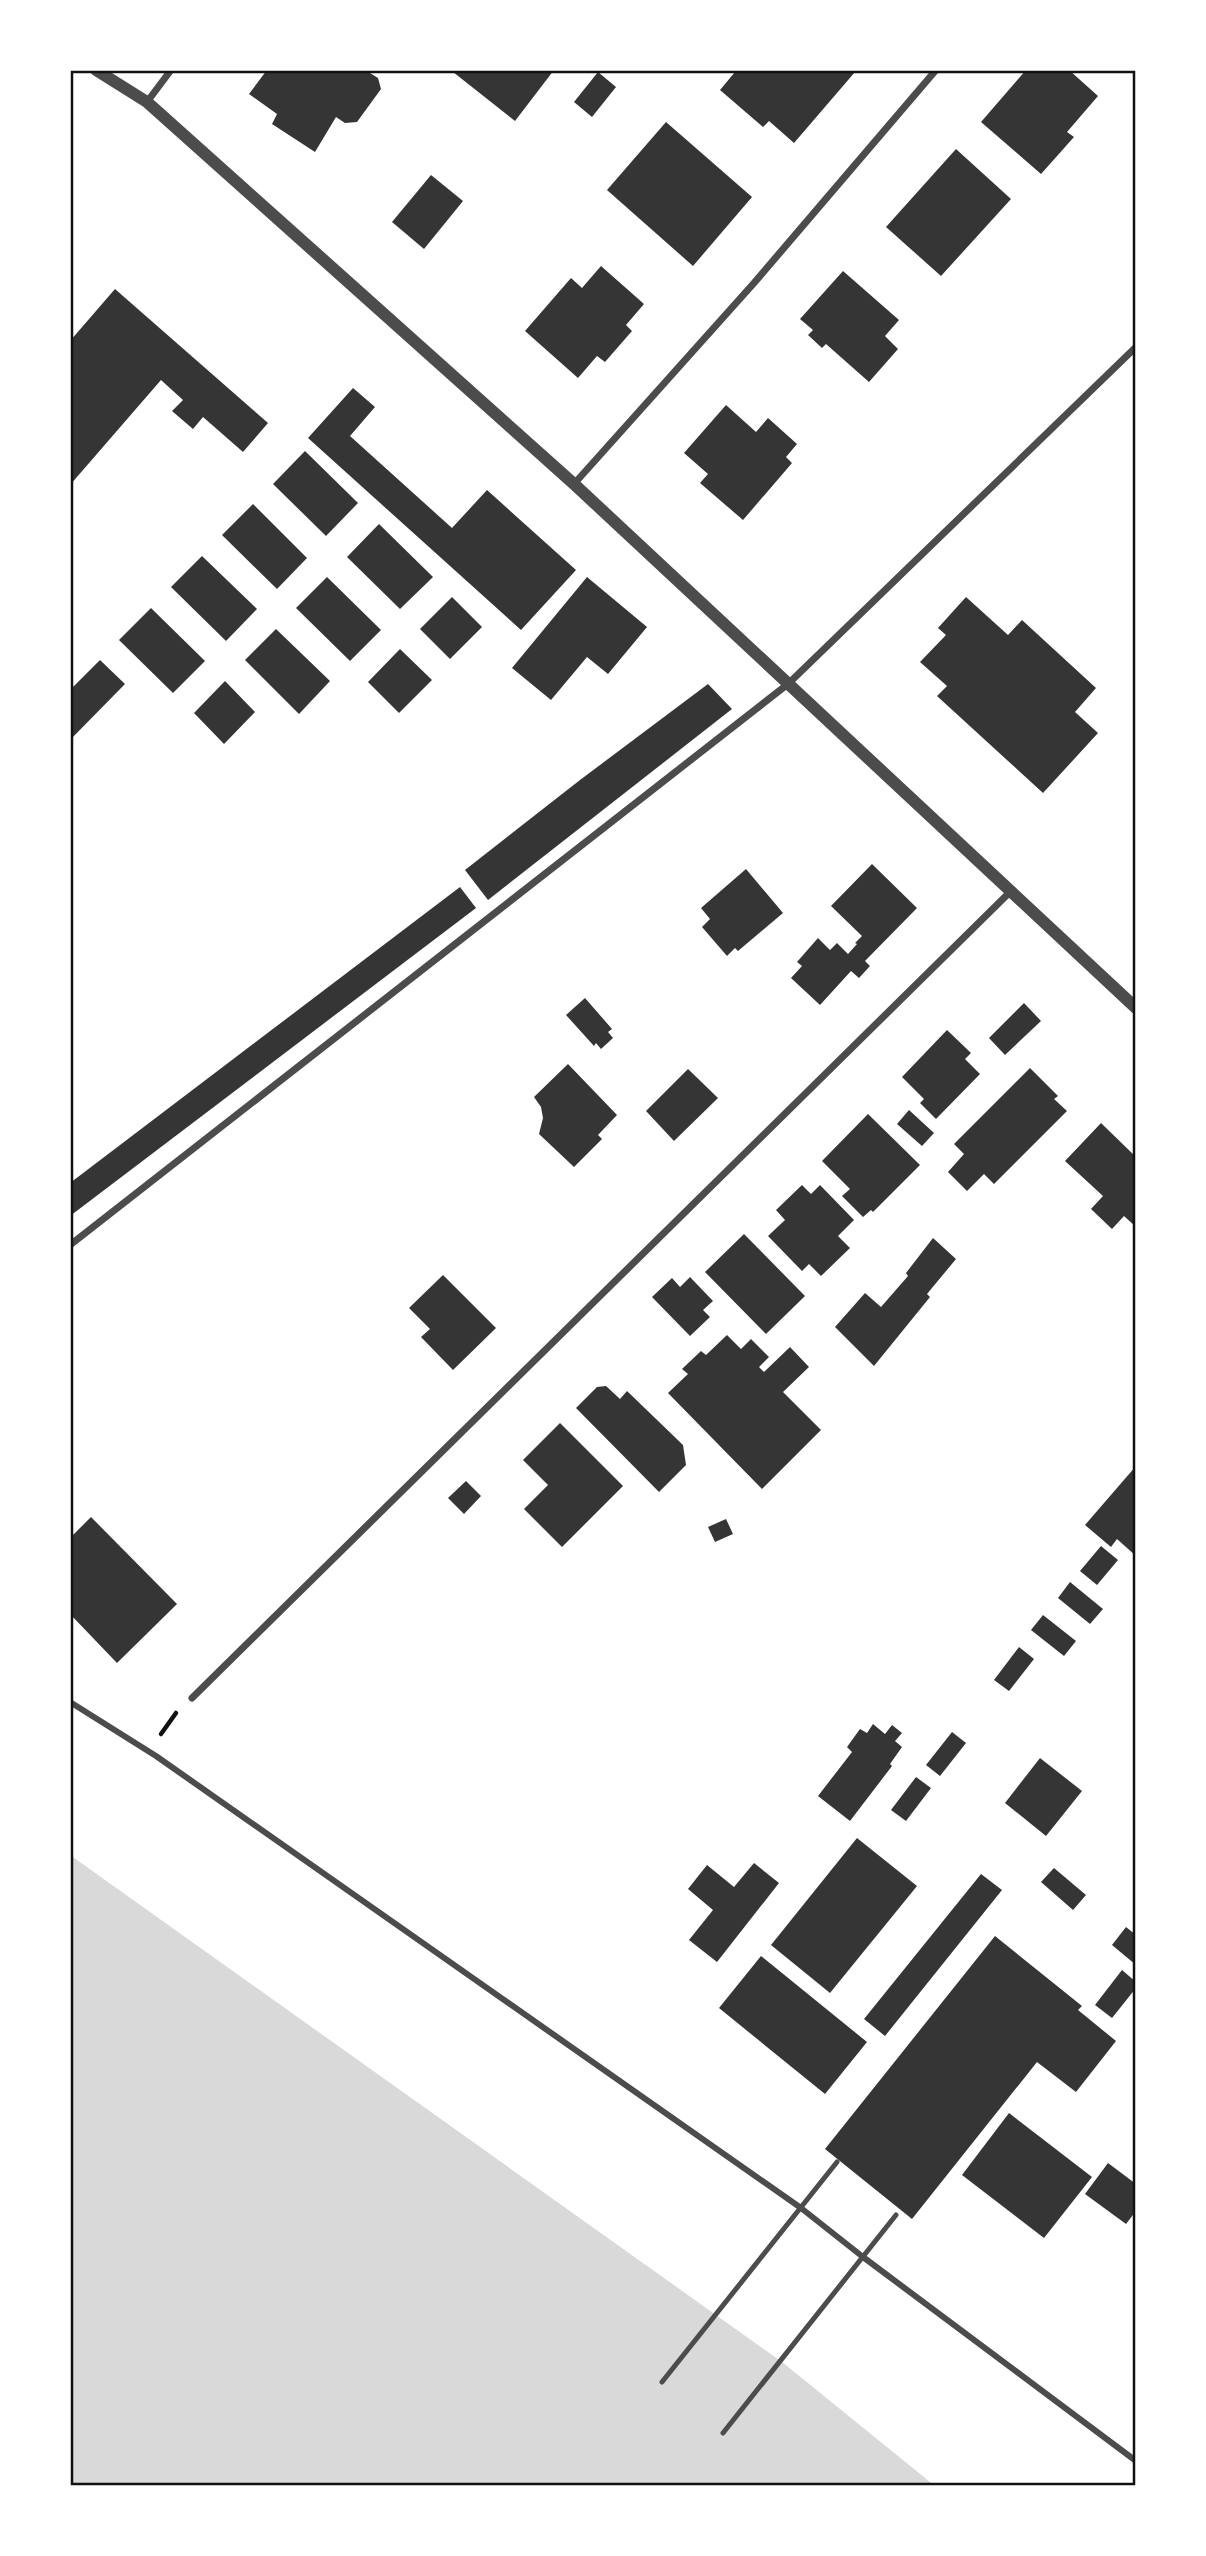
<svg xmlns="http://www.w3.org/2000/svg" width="1206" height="2556" font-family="'Golos Text',sans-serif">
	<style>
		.water { fill: #d9d9d9 }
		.building { fill: #353535 }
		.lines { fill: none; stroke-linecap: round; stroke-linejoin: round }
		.path { stroke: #111; stroke-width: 4.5 }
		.service { stroke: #4c4c4c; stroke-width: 5 }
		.pedestrian { stroke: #4c4c4c; stroke-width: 6 }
		.minor { stroke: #4c4c4c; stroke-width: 7 }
		.tertiary { stroke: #4c4c4c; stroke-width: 12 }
		.neatline { fill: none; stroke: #111; stroke-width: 2.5 }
	</style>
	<rect width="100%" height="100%" fill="#fff"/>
	<polygon class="water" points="70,1855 782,2362 935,2486 70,2486"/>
	<g class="building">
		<polygon points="267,70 372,70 370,73 378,78 381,89 357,122 345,123 336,117 315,152 272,124 277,114 249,94"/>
		<polygon points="454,70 554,70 515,121 453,72"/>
		<polygon points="733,70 853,70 855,72 794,143 769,121 763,127 720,90 735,72"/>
		<polygon points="1026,70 1069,70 1098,96 1067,132 1074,137 1041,174 981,122"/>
		<polygon points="598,72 616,87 592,117 574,102"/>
		<polygon points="666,122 752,197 693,266 607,190"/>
		<polygon points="956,149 1011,199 941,276 886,227"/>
		<polygon points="431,175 463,201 424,249 392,222"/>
		<polygon points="601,266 644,304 626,325 632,331 605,362 597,356 578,378 525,331 571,278 582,288"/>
		<polygon points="843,271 899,320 885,336 898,349 869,382 826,344 822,348 808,335 813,330 800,319"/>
		<polygon points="115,289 268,423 243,452 203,417 193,429 172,411 183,400 161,380 70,485 70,341"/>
		<polygon points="353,388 375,407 350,436 452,528 487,490 576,570 521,630 308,438"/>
		<polygon points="726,405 756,432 768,418 797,444 786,457 792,463 743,520 700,483 708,474 684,453"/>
		<polygon points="305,451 358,503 326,536 273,484"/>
		<polygon points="253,504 307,558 277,589 222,535"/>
		<polygon points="379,524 433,577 400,609 347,557"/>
		<polygon points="202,556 257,609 226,641 171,587"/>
		<polygon points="327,577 381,630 350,661 296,608"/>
		<polygon points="587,577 647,627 608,674 587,657 551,700 512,668"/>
		<polygon points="452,597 482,627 450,659 420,629"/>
		<polygon points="966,597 1008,635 1022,620 1096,688 1075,712 1098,733 1043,793 937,696 947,686 920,662 946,635 938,628"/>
		<polygon points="151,608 205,661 173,693 119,640"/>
		<polygon points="276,629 330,681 299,714 245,660"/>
		<polygon points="400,649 432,680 399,713 368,682"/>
		<polygon points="100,660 125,684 70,740 70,690"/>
		<polygon points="225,681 255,712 224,744 194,713"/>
		<polygon points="708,684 732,709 488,900 465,870 580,780"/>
		<polygon points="872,864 917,908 865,961 870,966 859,978 851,971 820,1005 791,978 802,966 797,962 818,938 830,950 837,943 848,954 857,944 855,943 862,936 831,906"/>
		<polygon points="746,869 783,913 738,951 735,948 727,956 702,927 710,919 701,908"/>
		<polygon points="460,887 476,908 70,1216 70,1183"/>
		<polygon points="585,998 612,1029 608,1032 613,1038 601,1049 596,1043 594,1046 566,1015"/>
		<polygon points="1024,1003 1041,1021 1005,1055 989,1038"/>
		<polygon points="947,1030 971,1053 965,1059 980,1074 936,1119 920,1103 924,1099 902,1077"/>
		<polygon points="568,1064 617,1115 598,1135 602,1139 574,1167 539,1134 543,1118 541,1107 534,1097"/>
		<polygon points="1030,1068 1058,1096 1054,1099 1067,1111 994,1184 984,1174 967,1191 948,1172 964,1154 954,1144"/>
		<polygon points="688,1069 718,1098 674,1141 646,1111"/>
		<polygon points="909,1110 934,1133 922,1146 897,1124"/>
		<polygon points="868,1114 920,1165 873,1212 871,1210 863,1217 842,1196 850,1189 822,1161"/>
		<polygon points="1101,1123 1136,1157 1136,1227 1124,1216 1112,1229 1091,1209 1103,1196 1065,1161"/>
		<polygon points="802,1185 811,1194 820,1185 854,1220 838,1236 850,1248 821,1276 809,1264 802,1271 768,1236 785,1220 776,1210"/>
		<polygon points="744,1234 805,1296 766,1334 705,1272"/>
		<polygon points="933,1238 956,1259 927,1294 930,1297 874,1366 835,1327 865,1293 881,1307 908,1276 906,1273"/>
		<polygon points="443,1275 496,1328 453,1370 421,1337 430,1329 409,1308"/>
		<polygon points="690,1277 713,1301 703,1310 710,1317 690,1336 652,1297 672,1278 680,1287"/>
		<polygon points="727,1335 741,1349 751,1339 769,1357 759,1367 764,1372 790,1347 809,1367 783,1392 821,1430 762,1489 668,1393 688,1374 682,1369 701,1351 706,1355"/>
		<polygon points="606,1386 620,1399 627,1391 683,1445 686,1465 659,1492 576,1408 597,1387"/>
		<polygon points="560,1423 623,1486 562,1547 524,1509 548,1485 523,1460"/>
		<polygon points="1136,1466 1136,1556 1117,1539 1111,1547 1085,1525"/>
		<polygon points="466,1481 481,1496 464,1514 448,1498"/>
		<polygon points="91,1517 177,1604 117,1663 70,1614 70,1538"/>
		<polygon points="726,1519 733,1534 715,1542 708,1527"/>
		<polygon points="1101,1546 1118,1560 1097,1585 1080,1571"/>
		<polygon points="1070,1582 1103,1609 1090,1624 1058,1598"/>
		<polygon points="1043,1615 1076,1641 1064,1656 1031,1630"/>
		<polygon points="1019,1647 1034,1659 1009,1691 994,1680"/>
		<polygon points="873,1724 885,1734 892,1725 902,1733 895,1741 902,1747 890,1764 892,1766 850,1821 818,1796 852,1752 847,1747 860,1729 867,1733"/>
		<polygon points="952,1732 966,1743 940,1776 926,1765"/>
		<polygon points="1040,1758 1082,1791 1046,1836 1005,1803"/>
		<polygon points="916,1777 931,1788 906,1821 891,1810"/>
		<polygon points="857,1838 917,1886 830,1993 771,1945"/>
		<polygon points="754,1863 779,1883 717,1962 689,1940 713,1910 688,1889 707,1865 734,1887"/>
		<polygon points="1054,1868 1086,1895 1073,1910 1041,1882"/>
		<polygon points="981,1874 1002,1890 885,2036 864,2019"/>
		<polygon points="1126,1927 1136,1935 1136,1965 1112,1945"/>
		<polygon points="995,1936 1082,2006 1078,2010 1116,2041 1076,2092 1037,2062 912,2219 825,2149"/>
		<polygon points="761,1956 867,2042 825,2094 719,2008"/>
		<polygon points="1122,1970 1136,1982 1136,1988 1112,2018 1095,2005"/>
		<polygon points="1009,2113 1092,2177 1044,2238 962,2175"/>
		<polygon points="1108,2163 1136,2184 1136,2211 1126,2224 1085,2194"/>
	</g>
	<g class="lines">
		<polyline class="path" points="161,1734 176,1713"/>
		<g class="service">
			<polyline points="662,2382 837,2162"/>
			<polyline points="723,2433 896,2215"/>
		</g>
		<polyline class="pedestrian" points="70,1702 156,1756 801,2208 863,2257 1136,2461"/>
		<g class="minor">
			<polyline points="147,102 171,70"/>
			<polyline points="574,484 754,283 936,70"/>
			<polyline points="70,1245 788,684 1136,347"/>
			<polyline points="192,1698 1011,891"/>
		</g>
		<polyline class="tertiary" points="96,70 147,102 574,484 1136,1008"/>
	</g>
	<rect width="1206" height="2556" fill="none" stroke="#ffffff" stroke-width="144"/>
	<rect x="72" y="72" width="1062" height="2412" class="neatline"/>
</svg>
